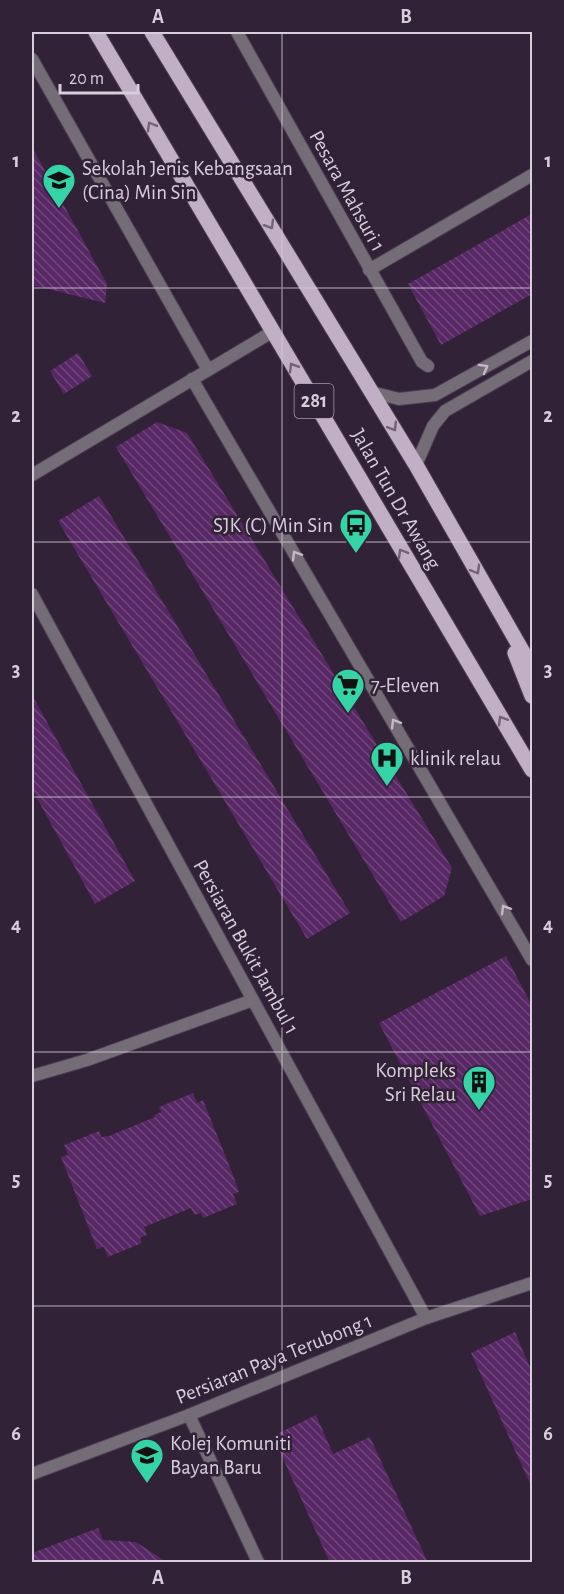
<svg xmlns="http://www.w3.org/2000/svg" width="564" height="1594" font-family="'Alegreya Sans',sans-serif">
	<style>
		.building { fill: url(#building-back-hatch) }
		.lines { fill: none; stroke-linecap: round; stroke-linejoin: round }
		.street-casing { stroke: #4d3e51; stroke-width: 14 }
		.primary-casing { stroke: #4d3e51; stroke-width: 17 }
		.street { stroke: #746c77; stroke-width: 12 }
		.primary { stroke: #c0afc5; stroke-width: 15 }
		.oneway { stroke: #726177 }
		.oneway2 { stroke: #c4bac7 }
		.grid { fill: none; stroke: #d8cedb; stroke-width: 1.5; stroke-opacity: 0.55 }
		.labels { text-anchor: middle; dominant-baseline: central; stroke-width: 5; stroke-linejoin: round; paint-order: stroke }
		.shield { fill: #322237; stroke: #a69aaa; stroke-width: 1.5 }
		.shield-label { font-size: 20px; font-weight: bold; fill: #d8cedb }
		.poi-label { font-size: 21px; fill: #d8cedb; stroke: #322237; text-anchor: start }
		.street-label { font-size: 21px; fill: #d8cedb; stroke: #322237 }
		.neatline { fill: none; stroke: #d8cedb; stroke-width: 2 }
		.grid-label { font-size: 20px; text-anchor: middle; font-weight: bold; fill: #d8cedb }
	</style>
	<defs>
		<pattern id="building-back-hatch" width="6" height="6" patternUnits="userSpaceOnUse" patternTransform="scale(1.5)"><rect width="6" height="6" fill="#582765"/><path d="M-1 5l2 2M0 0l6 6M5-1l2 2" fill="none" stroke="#6f457a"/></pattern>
	</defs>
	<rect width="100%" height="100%" fill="#322237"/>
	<g class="building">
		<polygon points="32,147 107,284 105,303 32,285"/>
		<polygon points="532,214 532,294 441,345 408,284"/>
		<polygon points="78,353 92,376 64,394 50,371"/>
		<polygon points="157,422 187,433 452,868 444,896 401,922 116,447"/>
		<polygon points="99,496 350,913 307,939 58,521"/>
		<polygon points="32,695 135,881 95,904 32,789"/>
		<polygon points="506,956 532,1006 532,1199 480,1216 379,1023"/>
		<polygon points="193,1093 197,1103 203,1100 233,1175 239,1192 233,1194 237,1204 203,1218 201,1213 194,1215 191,1208 144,1227 147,1235 140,1238 142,1243 108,1257 104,1247 97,1249 61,1157 68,1155 64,1145 99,1131 101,1137 109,1136 155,1117 154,1115 161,1112 159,1107"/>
		<polygon points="515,1332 532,1372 532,1488 471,1353"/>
		<polygon points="316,1415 333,1454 370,1437 428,1563 330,1563 273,1436"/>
		<polygon points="98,1528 103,1540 136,1542 168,1563 32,1563 32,1553"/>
	</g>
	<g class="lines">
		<defs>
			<g id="street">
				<polyline points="237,32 422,362 428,366"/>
				<polyline points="32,59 208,370"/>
				<polyline points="369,270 532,175"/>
				<polyline points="192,379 532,960"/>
				<polyline points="371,392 399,399 435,395 532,341"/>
				<polyline points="416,465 433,426 445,411 532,361"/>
				<polyline points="32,475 272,332"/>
				<polyline points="32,594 426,1318"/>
				<polyline points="32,1076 87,1060 253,1000"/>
				<polyline points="189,1415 258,1562"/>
				<polyline points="32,1474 189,1415 426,1318 532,1283"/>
			</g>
			<g id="primary">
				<polyline points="96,32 532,770"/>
				<polyline points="152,32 416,465 532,668"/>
				<polyline points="515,653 532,696"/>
			</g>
		</defs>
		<use href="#street" class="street-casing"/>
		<use href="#primary" class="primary-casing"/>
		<use href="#street" class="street"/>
		<use href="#primary" class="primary"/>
	</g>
	<defs><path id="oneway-chevron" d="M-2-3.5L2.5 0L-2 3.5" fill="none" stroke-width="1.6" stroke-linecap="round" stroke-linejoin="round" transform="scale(1.5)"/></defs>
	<g class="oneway">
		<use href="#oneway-chevron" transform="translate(151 126) rotate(-120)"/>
		<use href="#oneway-chevron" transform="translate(270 225) rotate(59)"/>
		<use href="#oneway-chevron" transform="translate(293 367) rotate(-121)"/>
		<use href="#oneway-chevron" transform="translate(393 427) rotate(58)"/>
		<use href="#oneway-chevron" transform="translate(402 553) rotate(-120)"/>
		<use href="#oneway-chevron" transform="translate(476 570) rotate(60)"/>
		<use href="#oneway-chevron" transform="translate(502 720) rotate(-121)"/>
	</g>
	<g class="oneway2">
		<use href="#oneway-chevron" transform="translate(484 368) rotate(-29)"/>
		<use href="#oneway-chevron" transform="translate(296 555) rotate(-121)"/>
		<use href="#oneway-chevron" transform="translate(395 723) rotate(-121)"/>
		<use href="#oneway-chevron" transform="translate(505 909) rotate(-121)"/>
	</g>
	<path class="grid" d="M282,32v1530M32,288h500M32,542h500M32,797h500M32,1052h500M32,1306h500"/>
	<defs>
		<symbol id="school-pin" viewBox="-11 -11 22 30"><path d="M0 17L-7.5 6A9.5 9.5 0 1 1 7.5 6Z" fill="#35d4a7" stroke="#322237"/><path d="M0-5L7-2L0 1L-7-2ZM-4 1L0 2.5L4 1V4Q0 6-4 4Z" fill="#111"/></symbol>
		<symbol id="bus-pin" viewBox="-11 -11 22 30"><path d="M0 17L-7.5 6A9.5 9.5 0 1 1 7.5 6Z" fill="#35d4a7" stroke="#322237"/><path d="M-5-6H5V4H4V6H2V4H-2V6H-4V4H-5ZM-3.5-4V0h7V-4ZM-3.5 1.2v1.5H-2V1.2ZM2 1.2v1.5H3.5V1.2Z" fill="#111"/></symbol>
		<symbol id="supermarket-pin" viewBox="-11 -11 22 30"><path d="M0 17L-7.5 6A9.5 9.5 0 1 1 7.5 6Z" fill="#35d4a7" stroke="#322237"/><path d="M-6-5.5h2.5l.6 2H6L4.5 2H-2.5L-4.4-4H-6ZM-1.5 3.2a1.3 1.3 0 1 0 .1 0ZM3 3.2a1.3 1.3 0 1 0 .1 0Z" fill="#111"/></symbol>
		<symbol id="hospital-pin" viewBox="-11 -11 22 30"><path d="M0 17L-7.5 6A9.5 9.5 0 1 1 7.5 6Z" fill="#35d4a7" stroke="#322237"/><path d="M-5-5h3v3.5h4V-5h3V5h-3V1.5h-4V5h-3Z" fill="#111"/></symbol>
		<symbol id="building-pin" viewBox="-11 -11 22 30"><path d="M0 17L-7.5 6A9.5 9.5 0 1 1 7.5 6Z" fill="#35d4a7" stroke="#322237"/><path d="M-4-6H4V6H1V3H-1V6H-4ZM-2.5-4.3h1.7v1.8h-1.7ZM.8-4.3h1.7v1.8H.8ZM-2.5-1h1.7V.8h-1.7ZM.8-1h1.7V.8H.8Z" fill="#111"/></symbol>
		<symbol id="university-pin" viewBox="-11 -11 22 30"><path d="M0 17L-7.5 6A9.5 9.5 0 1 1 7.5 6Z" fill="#35d4a7" stroke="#322237"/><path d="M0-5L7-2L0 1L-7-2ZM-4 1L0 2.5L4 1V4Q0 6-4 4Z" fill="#111"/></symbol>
	</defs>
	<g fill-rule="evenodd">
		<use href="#school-pin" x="40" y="161" width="38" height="52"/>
		<use href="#bus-pin" x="337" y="506" width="38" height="52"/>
		<use href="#supermarket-pin" x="329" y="666" width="38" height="52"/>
		<use href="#hospital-pin" x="368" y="739" width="38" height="52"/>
		<use href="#building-pin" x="460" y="1063" width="38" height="52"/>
		<use href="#university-pin" x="128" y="1436" width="38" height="52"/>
	</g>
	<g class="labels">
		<rect class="shield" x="294.5" y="384" width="39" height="34" rx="4.5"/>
		<g class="shield-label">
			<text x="314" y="401">281</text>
		</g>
		<g class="poi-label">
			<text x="82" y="168">Sekolah Jenis Kebangsaan<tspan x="82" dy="24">(Cina) Min Sin</tspan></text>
			<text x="333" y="525" text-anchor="end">SJK (C) Min Sin</text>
			<text x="371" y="685">7-Eleven</text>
			<text x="410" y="758">klinik relau</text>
			<text x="456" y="1070" text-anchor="end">Kompleks<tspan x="456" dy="24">Sri Relau</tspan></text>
			<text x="170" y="1443">Kolej Komuniti<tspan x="170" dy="24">Bayan Baru</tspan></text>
		</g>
		<g class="street-label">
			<text transform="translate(347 191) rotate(61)">Pesara Mahsuri 1</text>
			<text transform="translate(396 499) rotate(60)">Jalan Tun Dr Awang</text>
			<text transform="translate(246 947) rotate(61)">Persiaran Bukit Jambul 1</text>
			<text transform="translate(274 1359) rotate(-22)">Persiaran Paya Terubong 1</text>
		</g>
	</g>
	<rect width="564" height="1594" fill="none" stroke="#322237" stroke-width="66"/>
	<path d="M60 84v9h78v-9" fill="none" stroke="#d8cedb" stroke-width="3"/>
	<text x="69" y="84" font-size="18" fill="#d8cedb" stroke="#322237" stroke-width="4.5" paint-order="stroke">20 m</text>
	<rect x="33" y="33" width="498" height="1528" class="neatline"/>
	<g class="grid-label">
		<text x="158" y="23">A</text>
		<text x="406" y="23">B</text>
		<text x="16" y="167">1</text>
		<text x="548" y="167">1</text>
		<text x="16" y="422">2</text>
		<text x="548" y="422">2</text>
		<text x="16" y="676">3</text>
		<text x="548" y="676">3</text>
		<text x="16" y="931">4</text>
		<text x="548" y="931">4</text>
		<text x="16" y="1186">5</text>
		<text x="548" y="1186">5</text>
		<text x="16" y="1440">6</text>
		<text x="548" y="1440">6</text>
		<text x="158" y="1584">A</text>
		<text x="406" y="1584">B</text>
	</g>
</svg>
